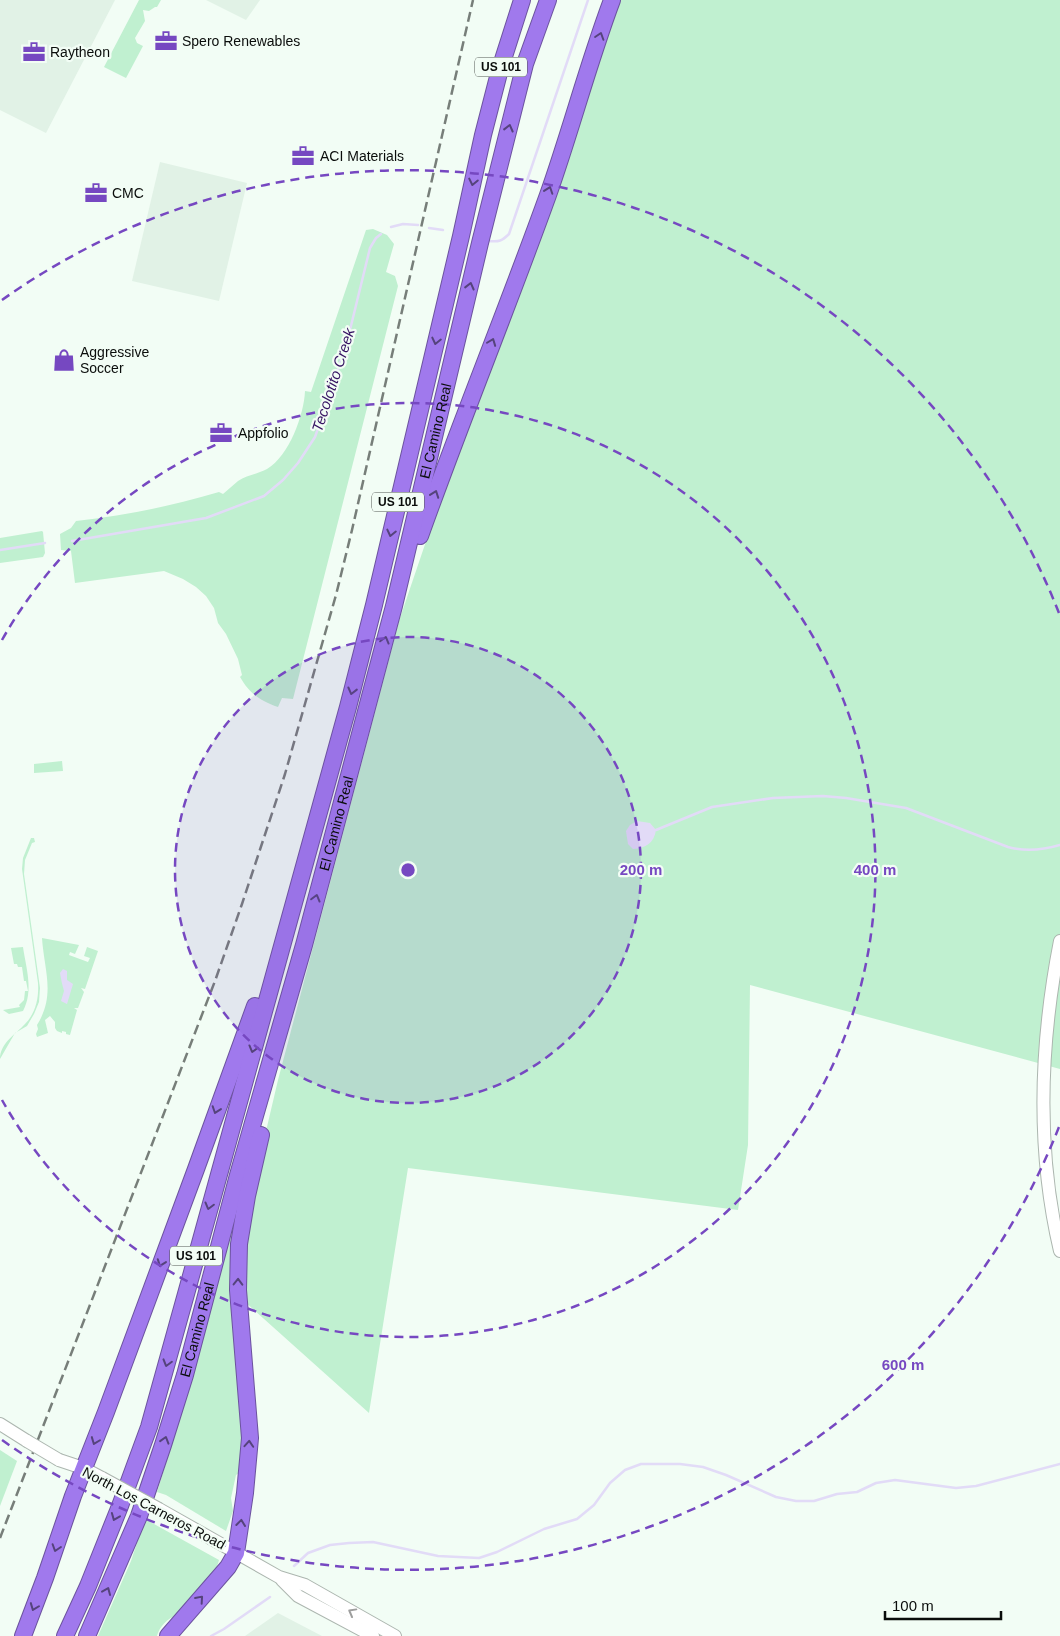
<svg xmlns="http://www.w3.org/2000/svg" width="1060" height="1636" font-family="Arial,sans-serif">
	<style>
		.built { fill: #e1f2e6 }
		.green { fill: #c0f0d0 }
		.water { fill: #e2dbf7 }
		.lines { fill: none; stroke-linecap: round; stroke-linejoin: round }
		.stream { stroke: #e2dbf7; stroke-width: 2.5 }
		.secondary-casing { stroke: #acb6af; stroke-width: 14 }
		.highway-casing { stroke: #6c539e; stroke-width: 18 }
		.secondary { stroke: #fff; stroke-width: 12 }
		.highway { stroke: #a079ed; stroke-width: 16 }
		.rail { stroke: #777e79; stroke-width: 2.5; stroke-dasharray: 10 5; stroke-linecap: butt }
		.secondary-bridge-casing { stroke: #acb6af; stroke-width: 14; stroke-linecap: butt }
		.secondary-bridge { stroke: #fff; stroke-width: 12 }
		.oneway { stroke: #55437c }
		.oneway2 { stroke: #9d9e9d }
		.ring { fill: none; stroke: #7648c1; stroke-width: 2.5; stroke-dasharray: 9 6 }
		.labels { text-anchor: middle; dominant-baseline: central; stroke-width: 4.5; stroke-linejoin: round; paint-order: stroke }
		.shield { fill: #f2fdf5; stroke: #505551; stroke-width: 1 }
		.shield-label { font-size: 12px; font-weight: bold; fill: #0a0d0b }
		.poi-label { font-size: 14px; fill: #0a0d0b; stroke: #f2fdf5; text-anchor: start }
		.street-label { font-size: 14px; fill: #0a0d0b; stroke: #f2fdf5 }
		.water-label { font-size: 15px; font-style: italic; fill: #341161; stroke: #f2fdf5 }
		.centre { fill: #7648c1; stroke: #f2fdf5; stroke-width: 2.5 }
		.ring-label { font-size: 15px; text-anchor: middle; font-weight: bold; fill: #7648c1; stroke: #f2fdf5; stroke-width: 4.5; stroke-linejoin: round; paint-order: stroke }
	</style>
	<rect width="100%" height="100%" fill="#f2fdf5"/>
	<g class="built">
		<polygon points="0,0 115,0 46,133 0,110"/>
		<polygon points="206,0 260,0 246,20"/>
		<polygon points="160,162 247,183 219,301 132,281"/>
		<polygon points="278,1613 322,1636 245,1636"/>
	</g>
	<g class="green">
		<polygon points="139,0 161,0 157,7 155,7 149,11 143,10 145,21 135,38 137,43 143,46 126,78 104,67"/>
		<polygon points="617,0 1060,0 1060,1069 750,985 748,1145 738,1210 408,1168 369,1413 244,1301 242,1256 251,1195 278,1080 399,621 438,506"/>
		<path d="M373,229l14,6 7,9 -8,28 9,4 3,10 -105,413 -11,-1 -4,9c-19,-7 -28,-13 -38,-30l2,-2 -4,-16 -12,-25 -8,-11 -4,-15 -8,-12 -10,-9 -13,-8 -19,-8 -89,12 -4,-32 -10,-1 -1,-16 11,-6 5,-7c48,-5 96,-15 143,-29l4,2c5,-4 10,-9 15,-13 9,-6 20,-7 29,-12 22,-13 37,-54 38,-78l6,1 55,-162z"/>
		<polygon points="42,531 43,532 45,553 43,557 0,563 0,538"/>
		<polygon points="62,761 63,771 34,773 34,764"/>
		<path d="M31,838h3l1,4 -3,1 -7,17 -1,14 16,114 -1,14 -5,12 -7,12 -12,7 -15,26c0,-16 16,-25 25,-35 11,-11 14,-27 13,-41l-16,-114 1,-11z"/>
		<path d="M42,938l37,7 -4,9 -5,-2 -1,3 19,7 2,-4 -6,-2 3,-9 11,4 -13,38 -4,-1 3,4 -6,16h-4l3,2 -7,25 -4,-1v-2l-4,-1v2l-5,-2 -2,-3v-6l-5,-6 -5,4 3,13 -11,4 -1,-3 2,-5 -1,-4c19,-30 7,-55 5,-87z"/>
		<path d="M23,947c3,21 11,44 0,64l-14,3 -6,-4 17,-3 -1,-2 5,-5 1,-9h3l-2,-10h-2l-2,-14h-4l-1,-3h-3l-3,-16z"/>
		<polygon points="232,1230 234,1230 242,1442 239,1473 236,1475 231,1498 233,1511 226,1531 166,1495 157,1492 192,1379"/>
		<polygon points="0,1450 17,1461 0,1506"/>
		<path d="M145,1519l74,41c-4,19 -29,41 -42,55 -9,3 -18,12 -20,21h-59l33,-75z"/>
	</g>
	<g class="water">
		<path d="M637,821l13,2 6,7c-2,13 -10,18 -23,19l-5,-5 -2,-13 4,-6z"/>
		<path d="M63,969l4,2v9l6,4 -6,20 -6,-3 3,-10c-2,-7 -3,-12 -4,-18z"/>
	</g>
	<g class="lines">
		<g class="stream">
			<polyline points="391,227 403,224 418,225"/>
			<polyline points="429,228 443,230"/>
			<path d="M489,241c10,1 13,0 20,-7l79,-234"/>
			<polyline points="72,541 206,518 264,496 283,480 298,463 315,437 331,392 349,334 370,248 376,238 381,234"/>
			<polyline points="0,550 45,543"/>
			<path d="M656,830l56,-23 61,-9 50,-2 23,2 60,10 102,39c18,5 35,3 52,-2"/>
			<polyline points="294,1566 308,1553 330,1545 349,1543 373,1542 438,1556 479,1558 497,1552 544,1529 577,1519 594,1505 610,1483 625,1470 641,1464 680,1464 703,1467 726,1475 776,1497 796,1501 814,1501 837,1494 857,1492 876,1483 895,1480 956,1488 976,1486 1060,1464"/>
			<polyline points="211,1636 224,1629 270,1597"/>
		</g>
		<defs>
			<g id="secondary">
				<path d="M1060,941c-20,102 -24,208 0,310"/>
				<polyline points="0,1424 27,1441"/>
				<polyline points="59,1460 83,1468 102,1478"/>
				<polyline points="159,1509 279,1577 305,1585 395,1636"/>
				<polyline points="282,1580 298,1596 373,1636"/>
			</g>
			<g id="highway">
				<path d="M420,536c41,-115 87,-227 128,-341 23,-65 40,-131 64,-195"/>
				<polyline points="23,1636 45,1578 73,1496 106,1412 196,1169 255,1006"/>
				<polyline points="65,1636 88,1586 120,1506 149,1427 186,1294 348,707 374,605 461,236 483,135 500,69 522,0"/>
				<path id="s1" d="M87,1636l52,-120 24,-71 22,-70 53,-200 66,-230 90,-339 86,-363 45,-179 23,-64"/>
				<polyline points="168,1636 228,1567 236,1553 245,1493 250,1438 238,1290 239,1244 247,1196 261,1135"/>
			</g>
		</defs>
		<use href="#secondary" class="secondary-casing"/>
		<use href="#highway" class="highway-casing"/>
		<use href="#secondary" class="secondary"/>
		<use href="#highway" class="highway"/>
		<polyline class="rail" points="0,1538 215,981 242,904 285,774 336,595 352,530 473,0"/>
		<defs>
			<g id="secondary-bridge">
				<polyline points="27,1441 59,1460"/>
				<polyline points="102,1478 159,1509"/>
			</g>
		</defs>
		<use href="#secondary-bridge" class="secondary-bridge-casing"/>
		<use href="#secondary-bridge" class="secondary-bridge"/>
	</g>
	<defs><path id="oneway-chevron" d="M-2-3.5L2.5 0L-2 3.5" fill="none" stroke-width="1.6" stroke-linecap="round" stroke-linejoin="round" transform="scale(1.25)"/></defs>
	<g class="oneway">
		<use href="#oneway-chevron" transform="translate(600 36) rotate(-72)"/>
		<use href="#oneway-chevron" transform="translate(509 128) rotate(-76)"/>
		<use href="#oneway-chevron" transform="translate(473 182) rotate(102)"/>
		<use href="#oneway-chevron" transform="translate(549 190) rotate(-71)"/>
		<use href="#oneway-chevron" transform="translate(470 286) rotate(-76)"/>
		<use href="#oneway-chevron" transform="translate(436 341) rotate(103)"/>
		<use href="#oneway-chevron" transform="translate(492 342) rotate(-69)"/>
		<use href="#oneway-chevron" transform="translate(435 494) rotate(-70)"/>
		<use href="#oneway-chevron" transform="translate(391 533) rotate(103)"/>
		<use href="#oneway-chevron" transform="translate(385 640) rotate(-75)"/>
		<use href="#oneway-chevron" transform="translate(352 691) rotate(104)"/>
		<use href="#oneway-chevron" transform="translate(316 898) rotate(-75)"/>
		<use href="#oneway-chevron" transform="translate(253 1049) rotate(105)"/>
		<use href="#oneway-chevron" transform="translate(216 1110) rotate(109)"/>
		<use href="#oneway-chevron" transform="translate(209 1206) rotate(105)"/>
		<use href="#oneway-chevron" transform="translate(161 1263) rotate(110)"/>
		<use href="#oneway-chevron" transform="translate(238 1282) rotate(-89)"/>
		<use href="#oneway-chevron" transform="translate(167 1363) rotate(106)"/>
		<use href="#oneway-chevron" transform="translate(165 1440) rotate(-73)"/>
		<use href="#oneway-chevron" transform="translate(95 1441) rotate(111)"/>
		<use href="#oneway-chevron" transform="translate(249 1444) rotate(-86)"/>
		<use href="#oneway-chevron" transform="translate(115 1517) rotate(112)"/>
		<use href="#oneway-chevron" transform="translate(241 1523) rotate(-83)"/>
		<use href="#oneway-chevron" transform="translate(56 1548) rotate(108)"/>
		<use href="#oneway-chevron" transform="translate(107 1591) rotate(-67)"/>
		<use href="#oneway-chevron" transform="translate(200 1599) rotate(-49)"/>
		<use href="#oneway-chevron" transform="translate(34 1607) rotate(111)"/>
	</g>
	<use class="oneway2" href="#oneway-chevron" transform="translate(352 1612) rotate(-151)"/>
	<circle cx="408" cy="870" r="233" fill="#7648c1" fill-opacity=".12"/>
	<g class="ring">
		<circle cx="408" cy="870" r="233"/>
		<path d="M2 640A467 467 0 1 1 2 1100"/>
		<path d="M1059 1127A700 700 0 0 1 2 1440M2 300A700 700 0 0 1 1059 613"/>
	</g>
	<defs>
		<symbol id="office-bare" viewBox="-9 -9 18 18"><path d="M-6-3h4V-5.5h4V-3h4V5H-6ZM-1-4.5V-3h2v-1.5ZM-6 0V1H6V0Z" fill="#7648c1" stroke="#f2fdf5" stroke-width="2.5" paint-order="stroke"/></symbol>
		<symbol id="shop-bare" viewBox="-9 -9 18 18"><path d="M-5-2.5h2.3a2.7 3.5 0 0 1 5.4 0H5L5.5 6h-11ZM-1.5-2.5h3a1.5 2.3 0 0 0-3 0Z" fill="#7648c1" stroke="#f2fdf5" stroke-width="2.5" paint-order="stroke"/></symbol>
	</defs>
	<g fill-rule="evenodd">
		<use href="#office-bare" x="150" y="25" width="32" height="32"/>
		<use href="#office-bare" x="18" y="36" width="32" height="32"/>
		<use href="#office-bare" x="287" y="140" width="32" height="32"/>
		<use href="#office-bare" x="80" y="177" width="32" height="32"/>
		<use href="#shop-bare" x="48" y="344" width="32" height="32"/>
		<use href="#office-bare" x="205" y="417" width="32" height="32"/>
	</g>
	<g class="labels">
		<g class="shield">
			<rect x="475" y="57.5" width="52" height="19" rx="4"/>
			<rect x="372" y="492.5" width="52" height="19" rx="4"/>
			<rect x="170" y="1246.5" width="52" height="19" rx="4"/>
		</g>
		<g class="shield-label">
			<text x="501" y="67">US 101</text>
			<text x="398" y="502">US 101</text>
			<text x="196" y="1256">US 101</text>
		</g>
		<g class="poi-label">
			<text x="182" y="41">Spero Renewables</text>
			<text x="50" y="52">Raytheon</text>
			<text x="320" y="156">ACI Materials</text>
			<text x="112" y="193">CMC</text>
			<text x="80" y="352">Aggressive<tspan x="80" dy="16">Soccer</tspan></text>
			<text x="238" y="433">Appfolio</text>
		</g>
		<g class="street-label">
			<text stroke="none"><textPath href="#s1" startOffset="1256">El Camino Real</textPath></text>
			<text stroke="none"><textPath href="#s1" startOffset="851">El Camino Real</textPath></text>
			<text stroke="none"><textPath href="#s1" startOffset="326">El Camino Real</textPath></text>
			<text transform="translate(154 1508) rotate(28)">North Los Carneros Road</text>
		</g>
		<g class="water-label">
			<text transform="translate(333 380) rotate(-72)">Tecolotito Creek</text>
		</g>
	</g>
	<circle cx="408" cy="870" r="8" class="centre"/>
	<g class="ring-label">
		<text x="641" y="875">200 m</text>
		<text x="875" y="875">400 m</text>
		<text x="903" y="1370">600 m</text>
	</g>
	<path d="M885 1611v8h116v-8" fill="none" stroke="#0a0d0b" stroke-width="2.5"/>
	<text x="892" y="1611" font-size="15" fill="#0a0d0b" stroke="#f2fdf5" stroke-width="4" paint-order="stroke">100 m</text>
</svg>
